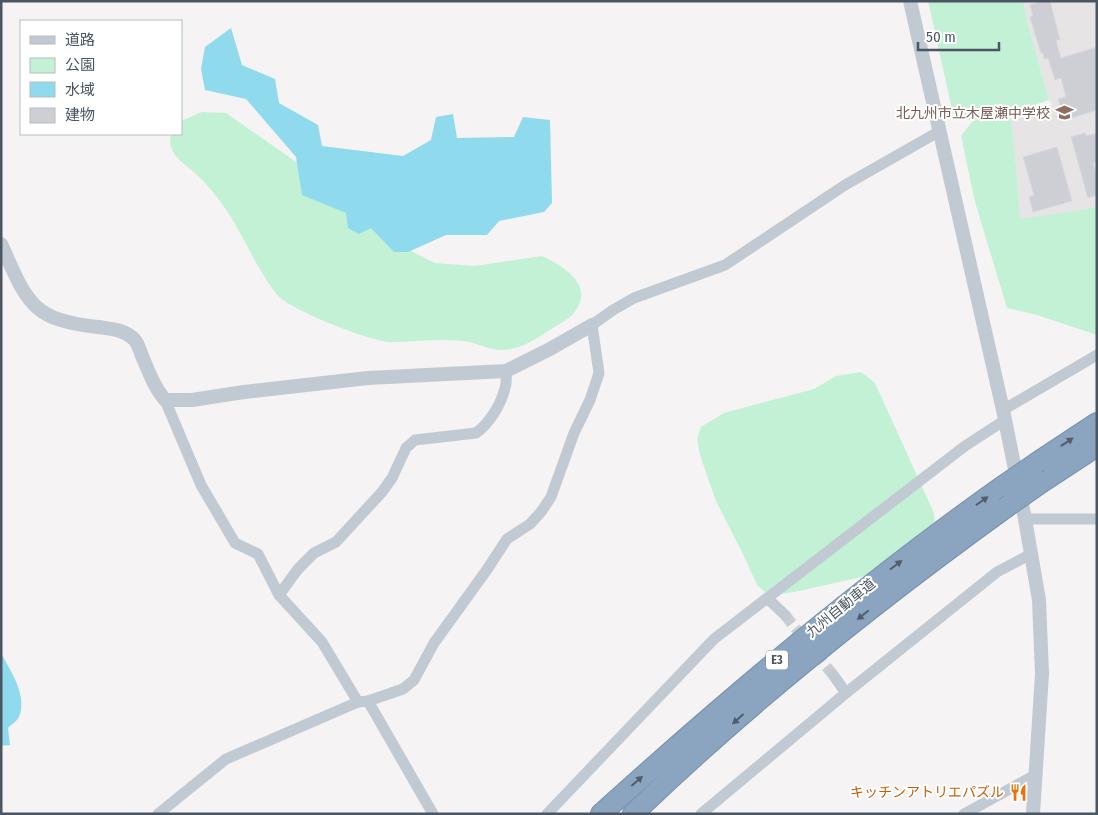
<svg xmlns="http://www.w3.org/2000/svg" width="1098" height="815" font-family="'Fira Sans Condensed','Noto Sans JP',sans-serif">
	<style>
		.education { fill: #e6e4e5 }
		.green { fill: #c3f1d5 }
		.water { fill: #90daee }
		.building { fill: #cdcfd5; stroke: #d7d9de }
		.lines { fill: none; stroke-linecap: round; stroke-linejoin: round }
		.minor-tunnel { stroke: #caccce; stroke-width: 11; stroke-dasharray: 11 5.5; stroke-linecap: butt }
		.motorway-casing { stroke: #7690ad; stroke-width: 22 }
		.minor { stroke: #c1cad2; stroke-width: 11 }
		.tertiary { stroke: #c1cad2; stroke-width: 14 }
		.motorway { stroke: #8ba5c1; stroke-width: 20 }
		.motorway-bridge-casing { stroke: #7690ad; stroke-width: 22; stroke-linecap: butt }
		.motorway-bridge { stroke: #8ba5c1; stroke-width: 20 }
		.oneway { fill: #505e6b }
		.labels { text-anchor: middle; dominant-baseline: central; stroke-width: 4; stroke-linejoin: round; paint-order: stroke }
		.shield { fill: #fff; stroke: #808990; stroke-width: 1 }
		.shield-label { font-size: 12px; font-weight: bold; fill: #4a5661 }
		.education-label { font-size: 14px; fill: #785e54; stroke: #fff; text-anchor: end }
		.street-label { font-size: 14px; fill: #4a5661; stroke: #fff }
		.food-label { font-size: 14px; fill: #c56008; stroke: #fff; text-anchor: end }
	</style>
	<rect width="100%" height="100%" fill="#f5f3f3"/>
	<polygon class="education" points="1023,1 1097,1 1097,206 1081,210 1020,220 1016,166 1010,121 1052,105 1049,100 1029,28"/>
	<g class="green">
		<polygon points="928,1 1023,1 1029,28 1049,100 1010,113 1016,166 1020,219 1081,210 1097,206 1097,335 1037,315 1007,308 975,202 961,136 973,121 953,114"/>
		<path d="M202,112l24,1 66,46 103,84 40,20 40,3 67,-10c23,11 54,30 31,58 -5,6 -15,10 -22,15 -12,8 -25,17 -40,20 -21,4 -30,-6 -48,-8 -24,-3 -48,1 -72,1 -20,0 -97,-31 -112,-45 -4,-4 -7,-10 -11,-15 -17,-25 -28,-54 -46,-78 -7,-10 -16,-21 -25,-29 -13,-12 -31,-21 -26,-41h10v-13z"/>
		<polygon points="861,372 875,383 934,513 937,549 902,568 799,591 770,596 757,585 742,552 716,501 700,455 697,438 701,427 724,413 814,389 836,376"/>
	</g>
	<g class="water">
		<polygon points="231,28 242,65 275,79 279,103 318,125 322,146 403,156 431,140 436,117 453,114 457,138 514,137 523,117 550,120 552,203 544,212 499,221 487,235 446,235 408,252 394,252 371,228 359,234 348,228 346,213 302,195 296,157 246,99 205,90 201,69 205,47"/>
		<path d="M1,653c9,17 27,43 18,64 -2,4 -8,8 -11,11l2,17 -9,1z"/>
	</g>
	<g class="building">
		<polygon points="1042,1 1050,1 1060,40 1056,40 1061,58 1097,47 1097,110 1065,120 1058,99 1066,97 1061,78 1055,80 1048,58 1044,59 1043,53 1041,53 1030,17 1033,16 1030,5"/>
		<polygon points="1085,133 1086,136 1097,133 1097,162 1093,163 1097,174 1097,195 1088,198 1071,137"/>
		<polygon points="1057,147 1072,201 1033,212 1029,197 1034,195 1023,157"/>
	</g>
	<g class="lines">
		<polyline class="minor-tunnel" points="785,615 834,676"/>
		<defs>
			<g id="motorway">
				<polyline points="1038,462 1097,423"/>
				<polyline points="1042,482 1097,446"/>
				<path d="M601,814c128,-116 261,-228 402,-328"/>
				<path d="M633,814c115,-111 243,-213 372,-306"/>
			</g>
		</defs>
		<use href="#motorway" class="motorway-casing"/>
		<g class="minor">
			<polyline points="165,400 201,485 235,543 258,554 279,595 322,642 358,702"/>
			<polyline points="1003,410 1097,355"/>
			<polyline points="1025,519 1097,519"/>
			<path d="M279,595l19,-26 16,-16 22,-11 46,-50 10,-14 14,-30 9,-8 61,-7c14,-10 25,-29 29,-45 2,-5 1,-11 1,-17"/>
			<polyline points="767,598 785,615"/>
			<polyline points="834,676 846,693"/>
			<polyline points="368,701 433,814"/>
			<polyline points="158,814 226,759 358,702 368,701 403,689 414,680 434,643 486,571 507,539 530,524 541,512 551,497 574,433 590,400 599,373 592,325 613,310 634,298 725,265 845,185 940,131"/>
			<polyline points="547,814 714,639 965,446 1005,420"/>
			<polyline points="701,814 846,693 997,572 1031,554"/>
			<polyline points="964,814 1037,774"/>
		</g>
		<g class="tertiary">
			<polyline points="910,1 1003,410 1025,519 1039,600 1042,674 1033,814"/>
			<path d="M1,244c26,57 29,76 97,83 13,2 25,2 36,12 4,4 6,12 8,17 7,16 12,31 23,44h27l52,-8 124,-14 138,-7 44,-22 42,-24"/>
		</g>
		<use href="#motorway" class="motorway"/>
		<defs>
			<g id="motorway-bridge">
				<polyline points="1003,486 1038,462"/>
				<polyline points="1005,508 1042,482"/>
			</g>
		</defs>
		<use href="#motorway-bridge" class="motorway-bridge-casing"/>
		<use href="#motorway-bridge" class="motorway-bridge"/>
	</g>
	<defs><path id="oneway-solid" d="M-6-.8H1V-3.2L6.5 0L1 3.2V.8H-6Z" transform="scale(1.25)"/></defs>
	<g class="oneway">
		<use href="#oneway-solid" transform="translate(1067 442) rotate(-34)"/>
		<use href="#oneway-solid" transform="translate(982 501) rotate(-35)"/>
		<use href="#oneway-solid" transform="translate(896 565) rotate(-37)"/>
		<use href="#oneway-solid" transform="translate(863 615) rotate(141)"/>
		<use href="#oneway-solid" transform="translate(738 719) rotate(138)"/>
		<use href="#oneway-solid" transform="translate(637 781) rotate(-41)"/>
	</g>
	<defs>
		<symbol id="school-bare" viewBox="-9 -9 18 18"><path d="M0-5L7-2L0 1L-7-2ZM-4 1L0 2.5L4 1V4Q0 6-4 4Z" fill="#8d6e63" stroke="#fff" stroke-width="2.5" paint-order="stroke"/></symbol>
		<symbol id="restaurant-bare" viewBox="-9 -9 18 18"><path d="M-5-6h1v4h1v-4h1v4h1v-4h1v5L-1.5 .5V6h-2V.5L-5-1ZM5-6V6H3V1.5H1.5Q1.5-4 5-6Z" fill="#e8710a" stroke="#fff" stroke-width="2.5" paint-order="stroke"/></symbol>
	</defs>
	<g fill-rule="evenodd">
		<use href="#school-bare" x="1052" y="100" width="25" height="25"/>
		<use href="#restaurant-bare" x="1006" y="780" width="25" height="25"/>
	</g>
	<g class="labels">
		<rect class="shield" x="766" y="650.5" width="22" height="19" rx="4"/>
		<g class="shield-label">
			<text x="777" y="660">E3</text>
		</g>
		<g class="education-label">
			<text x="1050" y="113">北九州市立木屋瀬中学校</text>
		</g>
		<g class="street-label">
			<text transform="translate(841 608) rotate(-39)">九州自動車道</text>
		</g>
		<g class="food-label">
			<text x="1004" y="792">キッチンアトリエパズル</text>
		</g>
	</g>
	<rect width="1098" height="815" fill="none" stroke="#4a5661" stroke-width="5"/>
	<rect x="20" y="20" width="162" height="115" fill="#ffffff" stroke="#b7bbc0"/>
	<rect x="30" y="36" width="25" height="8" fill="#c1cad2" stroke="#b7bbc0"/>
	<text x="65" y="45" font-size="15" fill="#4a5661">道路</text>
	<rect x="30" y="58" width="25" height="15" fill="#c3f1d5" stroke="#b7bbc0"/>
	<text x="65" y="70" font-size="15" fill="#4a5661">公園</text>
	<rect x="30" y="82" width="25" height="15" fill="#90daee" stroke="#b7bbc0"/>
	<text x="65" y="95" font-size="15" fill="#4a5661">水域</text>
	<rect x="30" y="108" width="25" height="15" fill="#cdcfd5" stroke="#b7bbc0"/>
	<text x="65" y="120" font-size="15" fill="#4a5661">建物</text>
	<path d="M918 42v8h81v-8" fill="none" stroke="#4a5661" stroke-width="2.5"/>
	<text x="926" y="42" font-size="15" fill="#4a5661" stroke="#ffffff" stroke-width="4" paint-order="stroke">50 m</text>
</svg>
